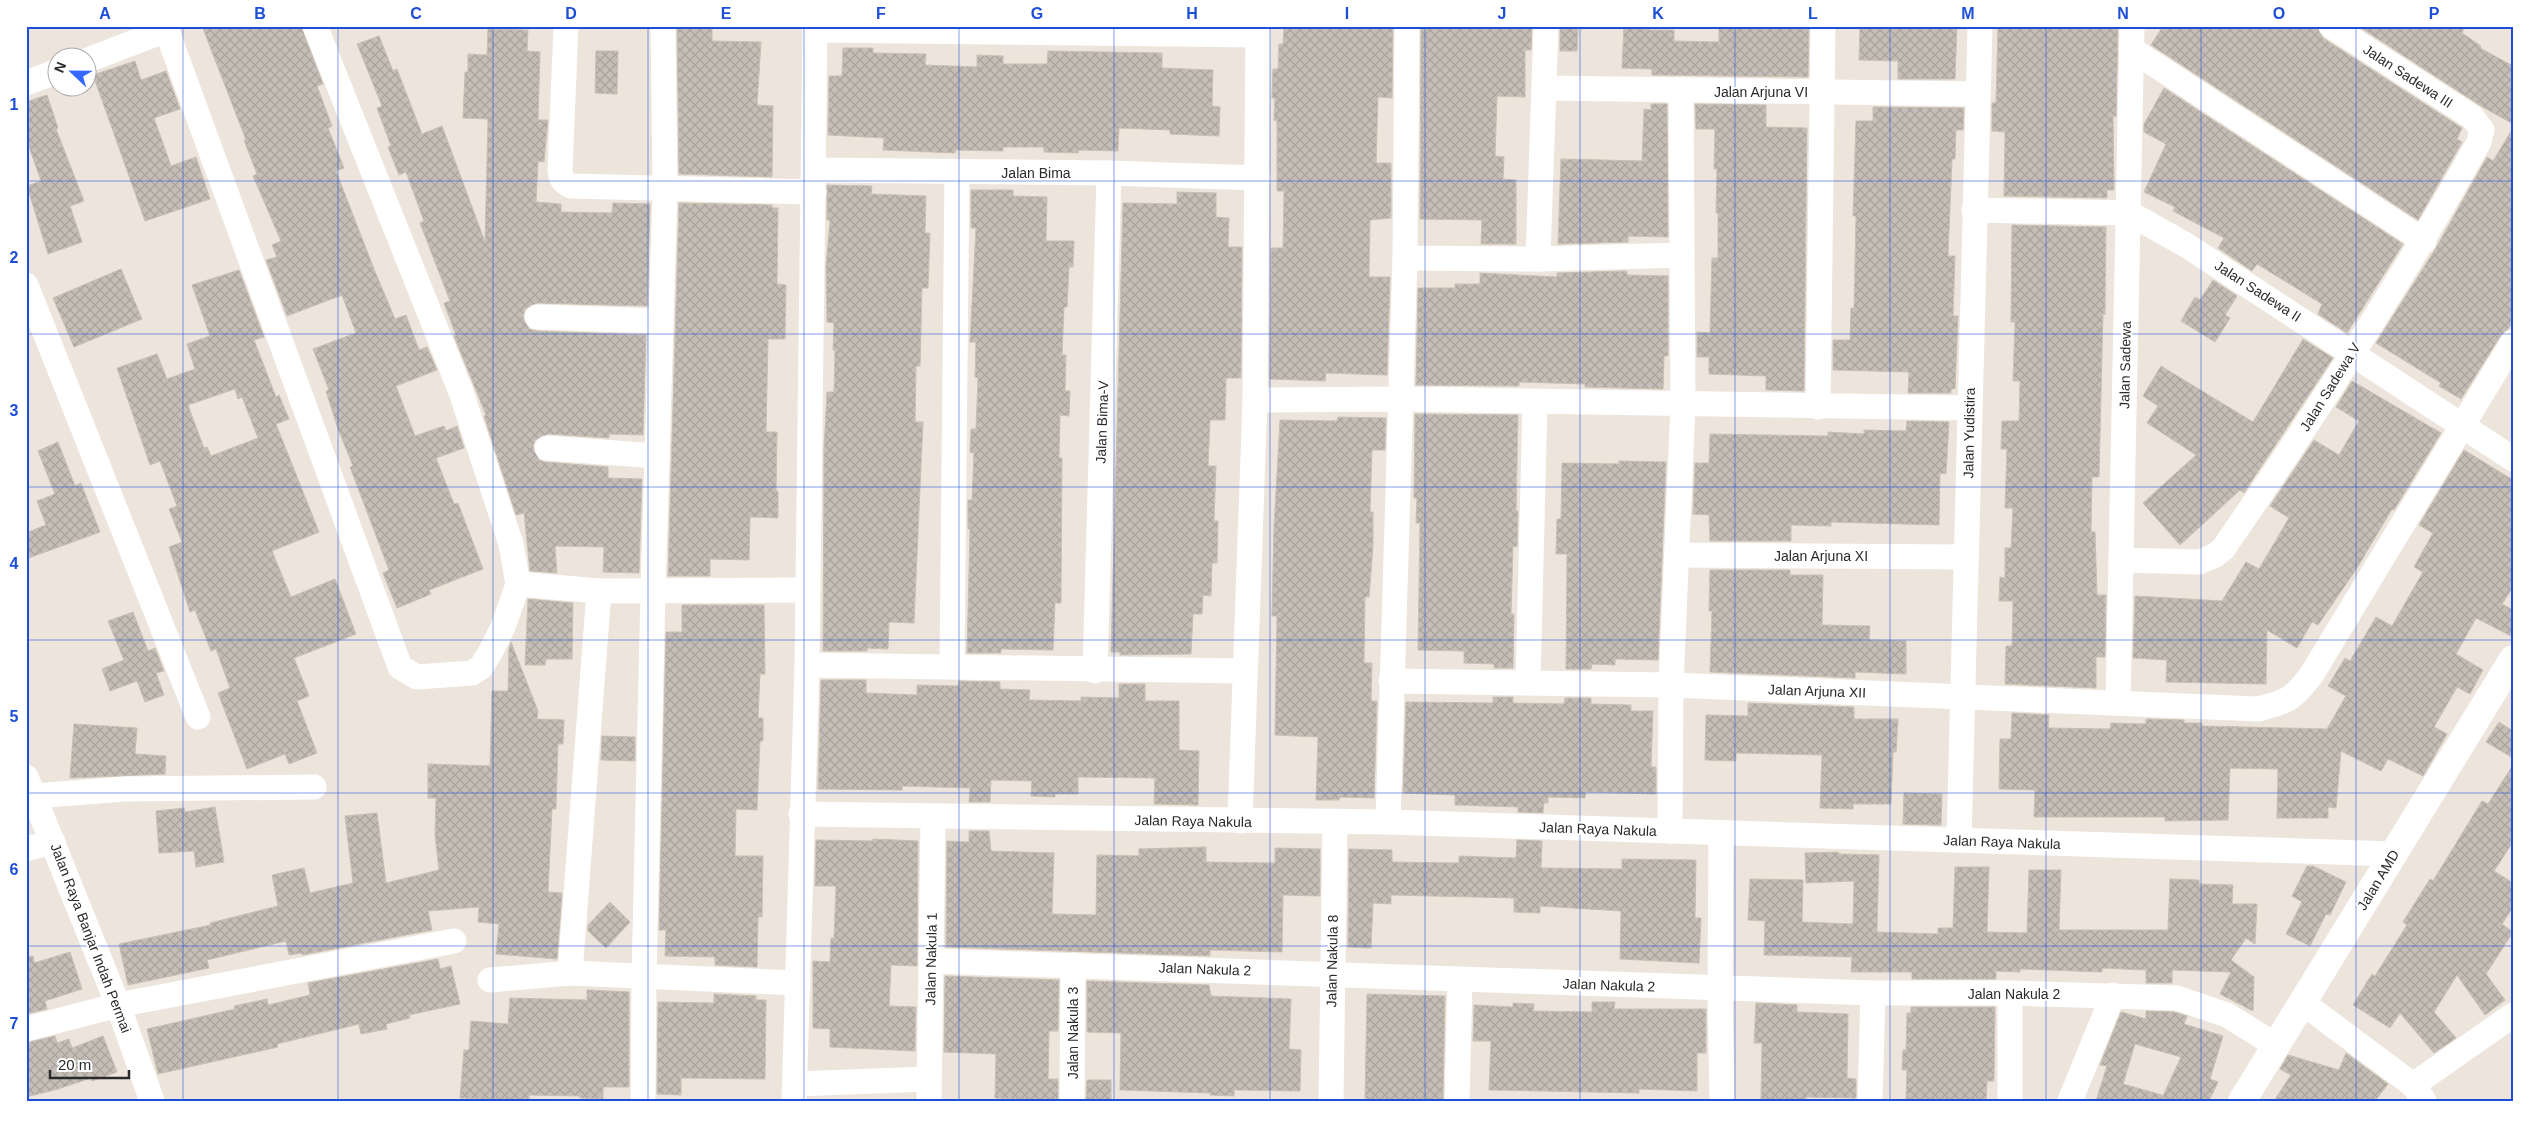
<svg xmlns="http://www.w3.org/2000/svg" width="2539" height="1127" font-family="Arial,sans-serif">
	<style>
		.building { fill: url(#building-cross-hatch); stroke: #c9c0b4; fill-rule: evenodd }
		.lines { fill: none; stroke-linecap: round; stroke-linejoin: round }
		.street { stroke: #fff; stroke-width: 25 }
		.secondary { stroke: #fff; stroke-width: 28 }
		.grid { fill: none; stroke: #1d4ed8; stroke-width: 1; stroke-opacity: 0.55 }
		.labels { text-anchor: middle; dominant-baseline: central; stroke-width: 4; stroke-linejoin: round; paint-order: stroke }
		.street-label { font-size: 14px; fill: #2a2a2a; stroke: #fff }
		.neatline { fill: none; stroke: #1d4ed8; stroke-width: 2 }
		.grid-label { font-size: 16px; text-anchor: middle; font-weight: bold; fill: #1d4ed8 }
	</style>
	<defs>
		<pattern id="building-cross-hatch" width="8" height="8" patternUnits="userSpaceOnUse" patternTransform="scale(1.25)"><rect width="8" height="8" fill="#c5beb7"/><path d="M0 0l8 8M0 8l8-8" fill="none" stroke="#a9a39e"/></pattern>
	</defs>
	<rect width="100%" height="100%" fill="#ede4db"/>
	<g class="building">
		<polygon points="202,26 301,26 323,84 317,86 332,126 328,128 344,168 336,171 374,269 395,319 406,315 419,350 427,347 437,370 396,386 415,436 444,426 446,431 457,426 464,448 436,458 454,504 458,503 483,569 429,590 431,594 397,608 383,573 389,570 350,467 353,466 338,429 326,391 329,390 313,349 356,333 342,295 287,316 266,260 277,257 272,245 281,241 253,176 257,174 244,140 246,140"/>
		<polygon points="677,26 712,26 712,41 761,42 757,105 773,106 772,177 679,174"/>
		<polygon points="1284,26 1393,26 1392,98 1378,97 1376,163 1391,163 1391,218 1370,220 1369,277 1390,277 1387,375 1326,373 1325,381 1270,379 1271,248 1283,248 1284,191 1277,191 1277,121 1274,120 1275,98 1272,98 1273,69 1278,69 1279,44 1283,44"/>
		<polygon points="1421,26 1532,26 1531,50 1525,50 1525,97 1497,96 1495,156 1504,157 1503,179 1516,180 1516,244 1481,244 1482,220 1420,219"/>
		<polygon points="1560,26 1578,26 1577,51 1560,51"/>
		<polygon points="1624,26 1649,26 1649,30 1674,30 1674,41 1719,42 1719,28 1809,26 1808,77 1652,75 1652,69 1622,68"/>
		<polygon points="1860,26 1957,26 1955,79 1898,79 1898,61 1859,60"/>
		<polygon points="1998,26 2118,26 2116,117 2113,115 2114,190 2107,190 2107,198 2004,196 2005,132 1992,131 1992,103 1996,103"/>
		<polygon points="2163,26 2317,26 2323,38 2462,128 2457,139 2462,142 2418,220 2151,45"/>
		<polygon points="2358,26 2465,26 2462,33 2481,46 2480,48 2513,66 2513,124 2481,106"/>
		<polygon points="488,29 528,30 527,51 540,52 538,120 548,120 544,162 538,161 536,202 561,204 561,212 612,213 613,203 650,204 647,306 537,303 525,309 523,317 529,329 537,331 646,335 643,435 609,434 609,438 548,434 535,440 533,447 539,460 545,462 608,467 608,478 642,479 639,573 603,572 604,547 555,546 557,573 530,571 524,513 516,515 484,416 486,415 454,336 456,335 444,303 450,301 420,223 424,221 406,172 399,175 388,147 391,146 377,108 382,106 357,44 379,36 393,71 397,69 422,134 442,126 485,242 488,119 463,118 465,72 468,72 468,54 487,55"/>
		<polygon points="843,48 873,48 873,53 926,54 925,65 977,67 977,55 1003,56 1003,64 1047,64 1048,51 1162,53 1162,68 1213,70 1212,106 1220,107 1219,136 1170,134 1170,130 1119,128 1118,151 1079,150 1078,153 1044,152 1044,147 1003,147 1003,151 955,150 955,153 883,150 884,138 828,135 829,76 842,76"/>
		<polygon points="596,51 618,51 617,94 595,93"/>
		<polygon points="135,61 141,80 166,71 180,109 154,118 171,166 196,157 210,199 145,221 93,75"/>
		<polygon points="2164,88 2403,244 2347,333 2318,314 2322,304 2257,264 2252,271 2218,248 2224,238 2173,211 2175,207 2144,192 2166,144 2144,132 2144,124"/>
		<polygon points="47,95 58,128 56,129 84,201 70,206 82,242 48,254 27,186 41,181 26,138 26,102"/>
		<polygon points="1651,104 1667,104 1668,237 1628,236 1628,242 1558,244 1561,159 1642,161 1644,109 1651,110"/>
		<polygon points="1695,104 1766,105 1766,127 1807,128 1804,391 1766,390 1766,376 1709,374 1709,357 1697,357 1697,332 1710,333 1712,258 1718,258 1718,213 1716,213 1717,169 1714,169 1715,129 1696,129"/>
		<polygon points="1873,107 1964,108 1963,130 1956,130 1955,159 1952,159 1948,256 1955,256 1953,316 1958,316 1955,389 1951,389 1951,393 1908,393 1909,372 1833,370 1833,340 1850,340 1851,308 1854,308 1856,216 1853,216 1856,121 1873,121"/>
		<polygon points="2513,128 2513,321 2508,329 2501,335 2461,399 2439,386 2441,383 2376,343 2436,248 2487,157 2493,161"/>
		<polygon points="827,185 872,186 871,194 926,196 925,233 930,233 928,288 922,288 920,366 916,366 915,422 923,422 914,623 889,622 888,649 867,648 867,651 823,651 824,450 827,392 834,392 835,350 833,350 834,323 827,322 826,266 830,220 827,220"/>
		<polygon points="971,190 1013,190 1013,196 1047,197 1046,241 1074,241 1073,267 1069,267 1067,307 1064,307 1062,355 1066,355 1065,391 1070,391 1069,416 1060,415 1059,458 1062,458 1061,603 1055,603 1053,650 1001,649 1001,653 967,653 970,529 968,529 968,500 972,500 974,453 970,452 971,429 976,429 978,378 975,377 976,342 970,342 976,228 971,228"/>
		<polygon points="1177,192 1216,193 1216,217 1229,218 1228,247 1242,247 1241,378 1226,378 1225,420 1210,420 1208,466 1216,466 1214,521 1218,521 1217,563 1212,563 1211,596 1203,595 1202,614 1193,614 1191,654 1120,655 1120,652 1111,652 1123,203 1177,204"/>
		<polygon points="679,203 772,205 772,208 778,208 777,284 786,285 785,339 768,339 766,432 777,432 776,491 778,491 778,518 750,517 749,560 710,559 710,576 668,576"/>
		<polygon points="2012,225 2106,227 2105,315 2103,313 2099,477 2092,477 2091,532 2095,532 2097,595 2106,595 2105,657 2096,657 2096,688 2005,684 2006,646 2012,646 2013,601 1999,601 2000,577 2005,578 2005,548 2011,548 2013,508 2005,508 2007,449 2001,449 2002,421 2019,421 2020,381 2013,381 2015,322 2011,322"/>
		<polygon points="121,269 142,319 74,347 53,298"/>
		<path d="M239,270l25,67 -10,3 22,57 3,-2 10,24 -13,5 43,108 -47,19 19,46 44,-18 21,55 -62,24 15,38 -12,5 20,52 -28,11 -4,-10 -38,15 -29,-76 12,-5 -14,-39 -5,2 -16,-41 -5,2 -21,-65 13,-5 -13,-33 8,-3 -17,-45 -10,4 -33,-97 40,-14 10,25 28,-10 -8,-25 23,-8 -18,-51zM235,389l3,10 4,-2 16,41 -47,18 -4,-9 -3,1 -16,-43z"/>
		<polygon points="1627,271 1627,275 1668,276 1668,356 1664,356 1663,389 1585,387 1585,384 1519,382 1519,386 1416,385 1418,288 1455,288 1455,284 1480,284 1480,273 1557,277 1557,273"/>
		<polygon points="2213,280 2237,296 2225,315 2230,318 2215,342 2181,321 2195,297 2200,300"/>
		<polygon points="2303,339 2333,358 2245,491 2244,493 2240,490 2180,545 2143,503 2196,455 2147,423 2158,406 2143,396 2161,366 2253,422"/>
		<polygon points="2352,381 2441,433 2394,510 2392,509 2357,568 2318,625 2312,622 2297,648 2267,630 2266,684 2166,682 2167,660 2133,658 2135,596 2222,601 2246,562 2259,569 2289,518 2270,506 2314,440 2339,455 2359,421 2336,407"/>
		<polygon points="1415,414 1518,415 1516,511 1518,511 1517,547 1513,546 1511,614 1514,614 1513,668 1494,668 1494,664 1464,663 1464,651 1418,650 1420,523 1416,523 1417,498 1414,498"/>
		<polygon points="1338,417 1386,418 1385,450 1372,450 1370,512 1373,512 1373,546 1369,597 1365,597 1364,663 1372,663 1371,701 1377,701 1374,798 1340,797 1339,800 1316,800 1318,737 1275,735 1277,616 1272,616 1274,527 1280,420 1337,421"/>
		<polygon points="1907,421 1949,422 1946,474 1940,473 1939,525 1831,522 1831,526 1791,525 1791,541 1710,541 1709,515 1693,514 1695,463 1709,463 1710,434 1828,436 1828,432 1864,434 1864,430 1906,431"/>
		<polygon points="58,442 75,486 81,483 100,532 26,559 26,533 46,525 37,501 55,494 38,451"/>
		<polygon points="2464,450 2513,480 2513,587 2502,604 2513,610 2513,637 2476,618 2456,654 2483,670 2470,694 2457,687 2434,727 2447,734 2423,776 2388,759 2381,771 2341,751 2336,808 2328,807 2328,818 2277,818 2278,769 2230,768 2228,820 2165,821 2165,817 2034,817 2035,790 1999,789 2000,739 2011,739 2012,713 2049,715 2048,728 2110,729 2111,723 2146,724 2146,719 2184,720 2184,723 2202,723 2202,726 2327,729 2346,696 2328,686 2345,658 2350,661 2376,617 2392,626 2423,572 2414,567 2433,533 2419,525"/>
		<polygon points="1619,461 1666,462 1658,660 1615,659 1615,665 1592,664 1591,669 1566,669 1567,554 1556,554 1557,519 1561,519 1562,463 1619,464"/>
		<polygon points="1710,570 1790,570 1790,575 1823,575 1822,625 1870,626 1869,640 1906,641 1906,674 1855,672 1855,678 1710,672 1712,611 1709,611"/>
		<polygon points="528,599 573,603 572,659 546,659 545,665 525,665"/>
		<polygon points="682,605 764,605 765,674 760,674 758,718 763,718 763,741 760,741 757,810 736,809 735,856 763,856 762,917 758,917 757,967 715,965 715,957 665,956 666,930 659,930 666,632 682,632"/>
		<polygon points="133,612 148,651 155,648 164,671 156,673 164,695 145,702 137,681 110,691 102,669 124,660 108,621"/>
		<polygon points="511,642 538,711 537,719 564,720 563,744 558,744 556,809 552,809 548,892 562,893 557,959 496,954 499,924 478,922 479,907 428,911 432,930 302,955 302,953 289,955 286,941 207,960 209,968 128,985 119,944 211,925 210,923 278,906 272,875 304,868 310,893 353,883 345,816 377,813 386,883 439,870 435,835 436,798 428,798 428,764 490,766 492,691 508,691 509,648"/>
		<polygon points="821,680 866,680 866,693 917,695 917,685 958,686 959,681 1000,682 1000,689 1030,690 1029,700 1081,701 1081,697 1119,698 1119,684 1145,684 1145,701 1179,701 1179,750 1199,751 1198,805 1154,804 1155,778 1078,777 1078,794 1055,794 1055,797 1031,796 1032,781 991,780 990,802 969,802 970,788 902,786 902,790 818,789"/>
		<polygon points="1493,697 1513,697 1513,703 1564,704 1565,698 1591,698 1591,704 1631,705 1631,711 1653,711 1651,767 1656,767 1656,794 1586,792 1585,798 1548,797 1548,803 1544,803 1543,813 1518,812 1518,807 1455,805 1455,795 1403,793 1406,702 1493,703"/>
		<polygon points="1748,703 1854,707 1854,719 1898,719 1896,752 1893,752 1891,804 1853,804 1853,809 1820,808 1822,755 1736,753 1736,761 1705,760 1706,715 1748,716"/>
		<polygon points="2499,722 2513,731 2513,758 2486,742"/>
		<polygon points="74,724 137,728 135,754 166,756 165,774 70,778"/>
		<polygon points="602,736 635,737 635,761 601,760"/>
		<polygon points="2513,765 2513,842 2494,871 2513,883 2513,907 2502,924 2513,932 2486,974 2505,1000 2485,1015 2457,975 2434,1012 2456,1038 2434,1053 2400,1013 2390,1028 2353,1005 2372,974 2375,976 2407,925 2403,922 2430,879 2433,881 2482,801 2488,804"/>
		<polygon points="1904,793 1942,794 1941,825 1903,824"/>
		<polygon points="215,807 224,862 196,867 194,851 159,853 156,811 184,808 185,812"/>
		<polygon points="969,831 989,831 991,851 1054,853 1052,914 1096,915 1097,855 1139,856 1139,849 1206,847 1206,862 1275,863 1275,848 1320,849 1320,896 1283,895 1282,952 1210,950 1210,956 946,947 947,841 969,842"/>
		<polygon points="873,839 918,841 917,966 891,965 889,1006 916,1007 915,1051 830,1047 830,1029 813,1028 813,961 830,962 831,938 834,938 836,886 815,886 816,840 873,841"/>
		<polygon points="1517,840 1542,841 1541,868 1622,869 1622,859 1696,860 1695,918 1701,918 1699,963 1620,959 1621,911 1540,906 1540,913 1514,912 1514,898 1391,895 1391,904 1373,903 1371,948 1348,947 1349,849 1392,850 1392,862 1459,863 1459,856 1516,858"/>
		<polygon points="1838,852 1839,854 1879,855 1877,932 1938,934 1938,928 1953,928 1955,867 1989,867 1987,932 2027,933 2029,870 2061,870 2059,930 2168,930 2170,879 2199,880 2199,884 2233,885 2232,904 2257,904 2255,944 2246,938 2231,960 2254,977 2253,1011 2220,994 2231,972 2172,970 2172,983 2146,983 2146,970 2102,968 2102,972 2020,969 2020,972 1996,971 1996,979 1912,979 1912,972 1851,972 1852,957 1764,955 1765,921 1748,920 1750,879 1803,880 1802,922 1853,924 1854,881 1806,883 1805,853"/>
		<polygon points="2307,866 2313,866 2346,882 2330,915 2326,914 2310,946 2286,934 2302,902 2292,896"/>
		<polygon points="610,902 630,922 606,948 588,931 588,925"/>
		<polygon points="70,952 82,989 45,1001 47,1009 26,1014 26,957 33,956 34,963"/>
		<polygon points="438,959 440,969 451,966 460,1004 409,1015 410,1018 386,1024 387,1029 361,1034 359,1024 277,1044 278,1047 158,1074 147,1029 235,1009 234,1006 267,999 268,1005 310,995 308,983"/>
		<polygon points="945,976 1059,980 1058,1031 1049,1031 1048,1079 1058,1079 1058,1101 995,1098 996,1054 944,1052"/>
		<polygon points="1087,981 1209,985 1211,996 1291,999 1289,1049 1301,1050 1300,1091 1234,1090 1234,1096 1210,1095 1210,1093 1120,1090 1121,1033 1087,1032"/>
		<polygon points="587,990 629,992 629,1087 603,1087 603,1099 580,1098 580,1096 529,1095 529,1101 460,1098 464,1050 469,1050 471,1021 508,1024 510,998 587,1000"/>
		<polygon points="714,994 756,996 756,1000 766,1000 765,1079 681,1078 681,1095 657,1094 658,1002 714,1003"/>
		<polygon points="1367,994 1445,996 1443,1101 1365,1100"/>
		<polygon points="1592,1002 1615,1002 1614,1009 1706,1009 1706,1053 1697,1053 1697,1091 1639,1089 1639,1093 1489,1090 1491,1041 1473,1041 1474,1005 1513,1007 1513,1003 1534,1004 1533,1011 1592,1012"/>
		<polygon points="1756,1003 1797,1005 1797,1012 1848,1014 1847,1078 1856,1079 1856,1098 1806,1097 1806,1101 1761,1101 1762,1043 1754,1043"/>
		<polygon points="1911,1007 1995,1007 1994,1081 1987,1081 1986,1101 1906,1101 1907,1070 1902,1070 1903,1050 1906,1050 1907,1013 1911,1013"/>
		<path d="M2146,1011l28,1 13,4 -3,8 39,12 -13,43 8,3 -9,19h-113l11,-35 -7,-1 21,-53 25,7zM2135,1044l46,13 -19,41v-3l-39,-11z"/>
		<polygon points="55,1036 57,1043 69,1039 72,1048 103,1036 117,1072 92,1081 91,1078 58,1089 26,1097 26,1043"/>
		<polygon points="2346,1053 2388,1084 2375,1101 2274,1101 2291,1075 2280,1069 2288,1055 2339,1070"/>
		<polygon points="1087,1080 1111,1080 1111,1101 1086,1101"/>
	</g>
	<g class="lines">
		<g class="street">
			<polyline points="165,26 400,667 417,677 472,673 481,667 491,651 503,627 518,584 511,544 461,392 315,26"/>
			<path d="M566,26l-6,144c1,9 3,12 11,16l243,6"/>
			<polyline points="815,30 1258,35"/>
			<polyline points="2131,49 2424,241"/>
			<polyline points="88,60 166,30"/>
			<polyline points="26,83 58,71"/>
			<polyline points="1545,88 1977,94"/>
			<polyline points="814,170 1109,173 1258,178"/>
			<polyline points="1974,210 2129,213 2186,245 2513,459"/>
			<polyline points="1405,258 1538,259 1682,255"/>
			<polyline points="1538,259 1546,26"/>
			<polyline points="26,285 198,717"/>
			<polyline points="537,317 661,321"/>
			<polyline points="1255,400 1400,399 1970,408"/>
			<polyline points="1818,407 1823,26"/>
			<polyline points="547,448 657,456"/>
			<polyline points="1677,555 1966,557"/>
			<path d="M2121,560l78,2 15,-6 9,-7c91,-132 178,-267 256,-407l3,-12 -10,-13 -141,-91"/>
			<polyline points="518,584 599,591 808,590"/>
			<polyline points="807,665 1245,671"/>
			<polyline points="952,666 957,172"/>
			<polyline points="1095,671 1109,173"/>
			<path d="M1391,681l280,4 587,24c30,-7 35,-10 54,-35l201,-332"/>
			<polyline points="1528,682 1535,402"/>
			<polyline points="2118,703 2132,26"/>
			<polyline points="26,777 118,1005 152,1101"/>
			<polyline points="34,796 125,789 314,787"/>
			<polyline points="801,814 1388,822 2394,854"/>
			<polyline points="1240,821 1255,400 1258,26"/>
			<polyline points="1388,822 1405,258 1407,26"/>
			<polyline points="1670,831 1671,685 1683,405 1681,92"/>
			<polyline points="1721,833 1720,989 1722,1101"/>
			<polyline points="1959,840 1980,26"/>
			<polyline points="26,849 53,842"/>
			<polyline points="932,961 1873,993 2010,993 2177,998 2227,1015 2275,1045"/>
			<polyline points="570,973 599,591"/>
			<polyline points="490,980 570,973 798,983"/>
			<polyline points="2303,1003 2413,1085 2424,1101"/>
			<polyline points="26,1029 118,1005 454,941"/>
			<polyline points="795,1084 929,1079"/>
			<polyline points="2413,1085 2513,1015"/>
			<polyline points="643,1101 644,975 653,591 665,189 663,26"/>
			<polyline points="794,1101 807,665 815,26"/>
			<polyline points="929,1101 933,817"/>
			<polyline points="1072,1101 1073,965"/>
			<polyline points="1331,1101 1335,821"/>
			<polyline points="1457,1101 1460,979"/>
			<polyline points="1870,1101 1873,993"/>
			<polyline points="2010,1101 2010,993"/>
			<polyline points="2070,1101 2113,995"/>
		</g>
		<polyline class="secondary" points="2242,1101 2513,659"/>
	</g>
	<path class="grid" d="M183,26v1075M338,26v1075M493,26v1075M648,26v1075M804,26v1075M959,26v1075M1114,26v1075M1270,26v1075M1425,26v1075M1580,26v1075M1735,26v1075M1890,26v1075M2046,26v1075M2201,26v1075M2356,26v1075M26,181h2487M26,334h2487M26,487h2487M26,640h2487M26,793h2487M26,946h2487"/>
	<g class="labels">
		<g class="street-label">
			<text transform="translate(2408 76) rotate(33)">Jalan Sadewa III</text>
			<text x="1761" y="92">Jalan Arjuna VI</text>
			<text x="1036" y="173">Jalan Bima</text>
			<text transform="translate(2258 291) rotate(33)">Jalan Sadewa II</text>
			<text transform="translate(2125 365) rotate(-89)">Jalan Sadewa</text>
			<text transform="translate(2330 387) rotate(-58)">Jalan Sadewa V</text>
			<text transform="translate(1102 422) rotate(-88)">Jalan Bima-V</text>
			<text transform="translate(1969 433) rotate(-89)">Jalan Yudistira</text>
			<text x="1821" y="556">Jalan Arjuna XI</text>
			<text transform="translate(1817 691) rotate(2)">Jalan Arjuna XII</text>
			<text transform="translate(1193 821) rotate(1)">Jalan Raya Nakula</text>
			<text transform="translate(1598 829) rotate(2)">Jalan Raya Nakula</text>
			<text transform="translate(2002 842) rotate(2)">Jalan Raya Nakula</text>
			<text transform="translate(2378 880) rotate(-59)">Jalan AMD</text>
			<text transform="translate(91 938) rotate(69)">Jalan Raya Banjar Indah Permai</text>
			<text transform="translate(931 959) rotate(-89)">Jalan Nakula 1</text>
			<text transform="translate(1332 961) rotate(-89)">Jalan Nakula 8</text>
			<text transform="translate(1205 969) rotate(2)">Jalan Nakula 2</text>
			<text transform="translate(1609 985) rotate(2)">Jalan Nakula 2</text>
			<text x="2014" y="994">Jalan Nakula 2</text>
			<text transform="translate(1073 1033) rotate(-90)">Jalan Nakula 3</text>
		</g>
	</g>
	<rect width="2539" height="1127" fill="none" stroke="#ffffff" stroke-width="55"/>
	<g transform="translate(72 72) rotate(292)"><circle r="24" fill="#ffffff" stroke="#aaaaaa"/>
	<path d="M0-4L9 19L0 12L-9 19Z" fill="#3668ff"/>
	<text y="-8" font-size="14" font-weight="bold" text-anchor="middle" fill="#2a2a2a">N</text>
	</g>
	<path d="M50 1070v8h79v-8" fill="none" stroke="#2a2a2a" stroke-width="2.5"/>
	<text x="58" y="1070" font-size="15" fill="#2a2a2a" stroke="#ffffff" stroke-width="4" paint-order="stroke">20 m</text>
	<rect x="28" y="28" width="2484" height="1072" class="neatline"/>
	<g class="grid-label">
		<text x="105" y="19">A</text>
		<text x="260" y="19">B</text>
		<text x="416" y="19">C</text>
		<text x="571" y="19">D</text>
		<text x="726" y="19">E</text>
		<text x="881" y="19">F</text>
		<text x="1037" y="19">G</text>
		<text x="1192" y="19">H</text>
		<text x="1347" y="19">I</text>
		<text x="1502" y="19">J</text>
		<text x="1658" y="19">K</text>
		<text x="1813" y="19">L</text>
		<text x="1968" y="19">M</text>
		<text x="2123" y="19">N</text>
		<text x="2279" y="19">O</text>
		<text x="2434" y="19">P</text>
		<text x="14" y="110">1</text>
		<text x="14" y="263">2</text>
		<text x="14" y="416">3</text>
		<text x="14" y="569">4</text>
		<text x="14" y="722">5</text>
		<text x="14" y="875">6</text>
		<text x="14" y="1029">7</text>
	</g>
</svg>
